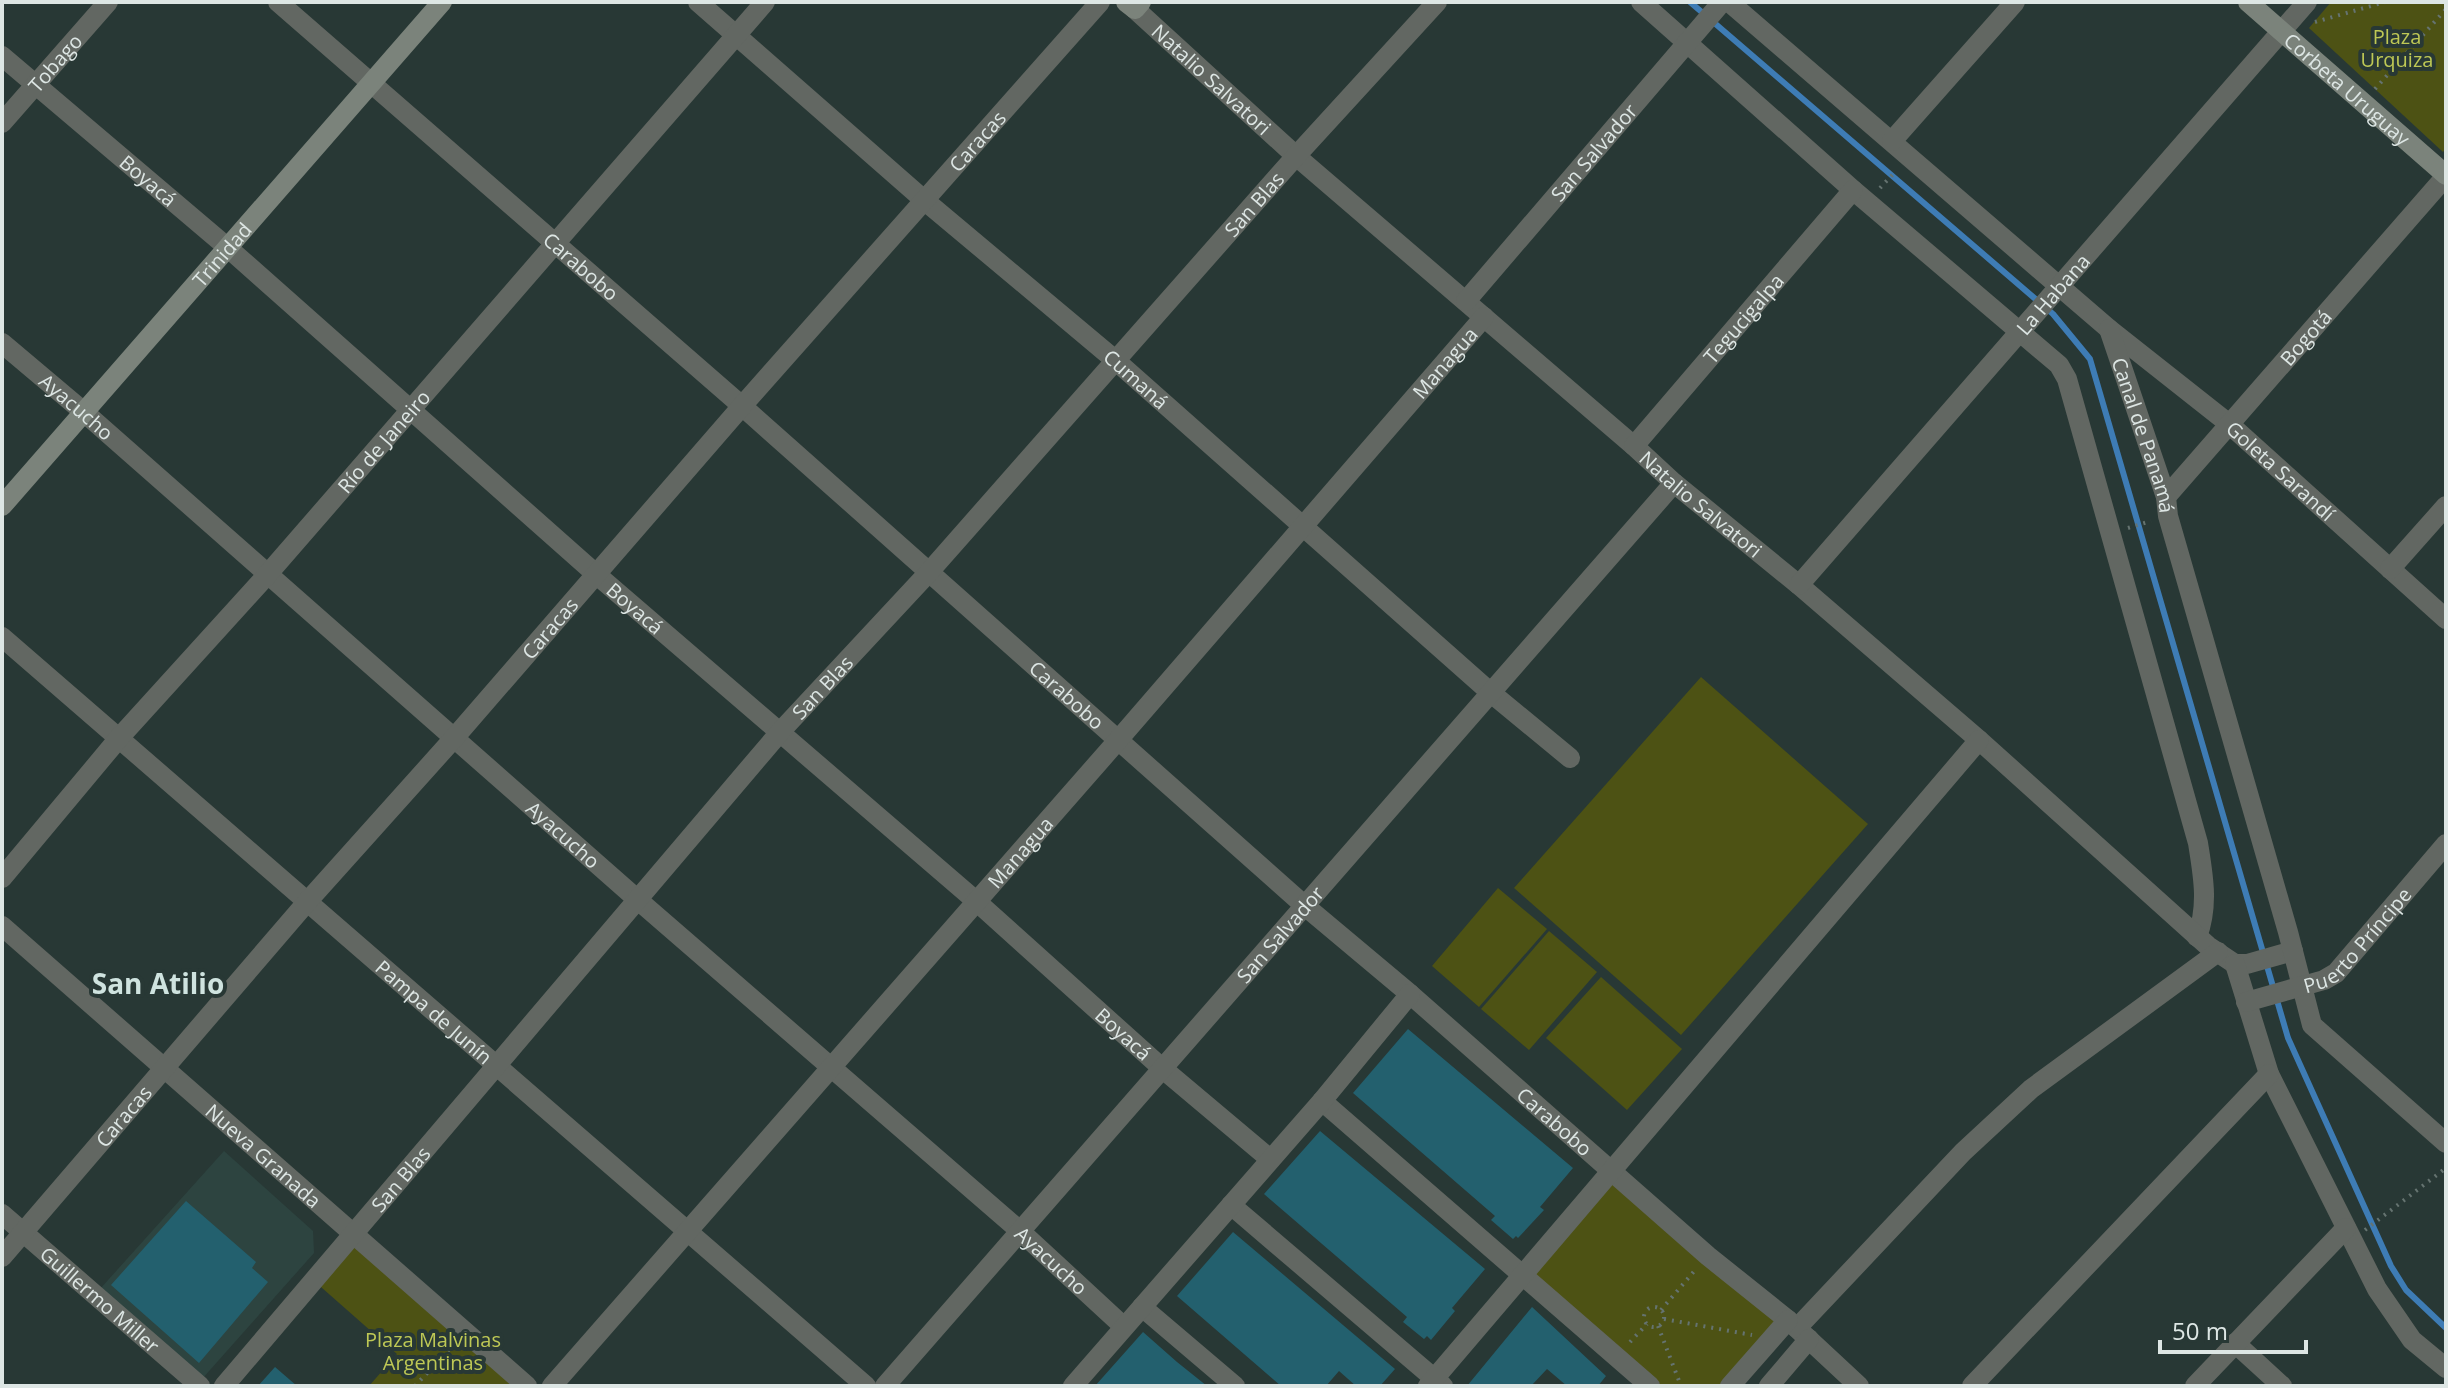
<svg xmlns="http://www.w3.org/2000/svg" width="2448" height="1388" font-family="'Open Sans',sans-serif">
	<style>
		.built { fill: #2d4440 }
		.green { fill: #4d5214 }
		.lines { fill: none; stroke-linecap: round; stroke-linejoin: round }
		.stream { stroke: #3e7cb5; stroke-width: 6 }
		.building { fill: #23606e }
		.path { stroke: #657370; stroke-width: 4; stroke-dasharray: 2 6; stroke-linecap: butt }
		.street { stroke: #626762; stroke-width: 20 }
		.secondary { stroke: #7b837b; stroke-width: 20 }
		.labels { text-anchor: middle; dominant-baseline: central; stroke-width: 8; stroke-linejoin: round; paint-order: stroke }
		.park-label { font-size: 20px; fill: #bec855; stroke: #283835 }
		.street-label { font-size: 20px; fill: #dde6e4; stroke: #283835 }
		.district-label { font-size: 28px; font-weight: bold; fill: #cfe3df; stroke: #283835 }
	</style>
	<rect width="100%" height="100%" fill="#283835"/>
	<polygon class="built" points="224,1151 313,1231 314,1253 202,1379 100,1289"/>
	<g class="green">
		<polygon points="2331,2 2446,2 2446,148 2443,152 2309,28"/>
		<polygon points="1701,677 1868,824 1681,1035 1514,888"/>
		<polygon points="1498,888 1547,929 1479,1007 1432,966"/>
		<polygon points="1549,931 1597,972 1529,1050 1481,1009"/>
		<polygon points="1601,977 1682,1049 1627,1110 1546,1038"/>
		<polygon points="1613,1171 1788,1320 1730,1386 1650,1386 1521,1275"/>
		<polygon points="353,1234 527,1386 369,1386 397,1354 313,1280"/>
	</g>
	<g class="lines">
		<polyline class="stream" points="1690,2 2053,314 2090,359 2288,1038 2391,1266 2406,1290 2446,1328"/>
	</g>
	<g class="building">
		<polygon points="1408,1029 1573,1168 1540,1207 1544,1210 1518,1238 1516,1236 1513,1239 1491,1220 1495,1216 1353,1093"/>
		<polygon points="1320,1131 1485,1269 1452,1308 1455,1311 1431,1340 1427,1336 1424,1339 1403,1322 1407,1317 1264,1194"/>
		<polygon points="186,1201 256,1262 252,1268 268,1282 199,1363 111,1285"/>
		<polygon points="1233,1232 1395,1369 1380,1386 1356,1386 1339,1371 1326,1386 1281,1386 1177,1296"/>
		<polygon points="1532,1307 1606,1376 1598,1386 1567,1386 1547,1369 1531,1386 1467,1386"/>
		<polygon points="1143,1332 1177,1362 1207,1386 1095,1386"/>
		<polygon points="275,1367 297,1386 258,1386"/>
	</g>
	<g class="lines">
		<g class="path">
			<polyline points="2315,22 2385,2"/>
			<polyline points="2375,89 2446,9"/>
			<polyline points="1880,188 1896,171"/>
			<polyline points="2128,528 2151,521"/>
			<polyline points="2365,1230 2446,1168"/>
			<circle cx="1654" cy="1317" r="10"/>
			<polyline points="1661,1310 1696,1269"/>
			<polyline points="1664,1319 1752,1335"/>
			<polyline points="1658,1326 1681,1386"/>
			<polyline points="1630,1342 1647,1324"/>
			<polyline points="415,1386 454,1344"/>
		</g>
		<g class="street">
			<path id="s1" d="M278,2l464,404 563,500 105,88 298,262 80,64 71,66"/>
			<path id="s2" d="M698,2l226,198 191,160 375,332 80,66"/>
			<path d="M1641,2l212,188 206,175 8,14 131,464c5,32 11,62 -1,94"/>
			<path id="s3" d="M1729,2l380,327 119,94 218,196"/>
			<path id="s4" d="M1135,9l161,147 338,290 40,37 125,102 180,155 229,206 27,18h12l46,-13"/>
			<path id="s5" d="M2,56l225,191 370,328 379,326 187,168 107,90"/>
			<path id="s6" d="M2,123l106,-121"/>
			<polyline points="1892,141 2015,2"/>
			<path id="s7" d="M1466,301l256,-299"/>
			<path id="s8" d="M2109,329l57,168 2,19 120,416 24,93 134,118"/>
			<path id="s9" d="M2,343l83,70 553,487 381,330 104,96"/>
			<path id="s10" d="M1634,446l219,-256"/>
			<path id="s11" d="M2166,497l280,-321"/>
			<polyline points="2390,569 2446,506"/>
			<path id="s12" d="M1799,585l508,-583"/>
			<path id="s13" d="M2,637l864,749"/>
			<path id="s14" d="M2,878l117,-140 148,-163 498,-573"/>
			<path id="s15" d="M2,926l525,460"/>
			<polyline points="2235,964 2269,1074 2377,1289 2412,1340 2446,1368"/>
			<path id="s16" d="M2246,1002l78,-22 12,-7 110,-129"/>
			<polyline points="1322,1101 1650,1386"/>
			<polyline points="1231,1205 1443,1386"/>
			<path id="s17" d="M2,1214l198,172"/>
			<path id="s18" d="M2,1257l305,-355 148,-165 287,-331 358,-404"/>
			<polyline points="1142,1307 1235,1386"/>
			<polyline points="1797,1328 1963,1152 2031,1089 2218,952"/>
			<polyline points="2235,1343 2282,1386"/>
			<path id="s19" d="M224,1386l556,-654 150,-161 366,-415 141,-154"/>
			<path id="s20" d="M552,1386l567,-647 365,-422"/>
			<path id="s21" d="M885,1386l789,-903"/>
			<polyline points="1073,1386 1322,1101 1410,994"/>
			<polyline points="1428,1386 1979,740"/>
			<polyline points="1730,1386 1788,1320"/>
			<polyline points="1769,1386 1809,1339"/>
			<polyline points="1972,1386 2269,1074"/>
			<polyline points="2195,1386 2346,1228"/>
		</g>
		<g class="secondary">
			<polyline points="1126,2 1135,9 1141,2"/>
			<path id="s22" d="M2248,2l198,173"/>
			<path id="s23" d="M2,506l440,-504"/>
		</g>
	</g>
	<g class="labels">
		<g class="park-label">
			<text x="2397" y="36">Plaza<tspan x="2397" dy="23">Urquiza</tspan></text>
			<text x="433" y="1339">Plaza Malvinas<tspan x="433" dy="23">Argentinas</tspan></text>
		</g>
		<g class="street-label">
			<text stroke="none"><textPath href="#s6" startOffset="80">Tobago</textPath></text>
			<text stroke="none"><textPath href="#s4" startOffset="104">Natalio Salvatori</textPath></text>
			<text stroke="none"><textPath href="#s22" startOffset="132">Corbeta Uruguay</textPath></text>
			<text stroke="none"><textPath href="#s18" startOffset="1482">Caracas</textPath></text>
			<text stroke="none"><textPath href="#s7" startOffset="196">San Salvador</textPath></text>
			<text stroke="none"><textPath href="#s5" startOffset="192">Boyacá</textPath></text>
			<text stroke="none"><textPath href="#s19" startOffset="1568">San Blas</textPath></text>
			<text stroke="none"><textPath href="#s23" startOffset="334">Trinidad</textPath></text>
			<text stroke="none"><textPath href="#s1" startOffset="402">Carabobo</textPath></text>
			<text stroke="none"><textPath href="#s12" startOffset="386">La Habana</textPath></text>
			<text stroke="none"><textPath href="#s10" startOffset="168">Tegucigalpa</textPath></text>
			<text stroke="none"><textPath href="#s11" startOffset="212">Bogotá</textPath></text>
			<text stroke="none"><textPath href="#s20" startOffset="1358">Managua</textPath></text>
			<text stroke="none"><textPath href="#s2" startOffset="578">Cumaná</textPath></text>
			<text stroke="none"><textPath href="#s9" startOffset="98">Ayacucho</textPath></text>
			<text stroke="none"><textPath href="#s8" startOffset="112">Canal de Panamá</textPath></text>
			<text stroke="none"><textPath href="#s14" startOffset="580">Río de Janeiro</textPath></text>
			<text stroke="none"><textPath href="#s3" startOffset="724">Goleta Sarandí</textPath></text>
			<text stroke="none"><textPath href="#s4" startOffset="752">Natalio Salvatori</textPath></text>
			<text stroke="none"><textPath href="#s5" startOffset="840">Boyacá</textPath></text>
			<text stroke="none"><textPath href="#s18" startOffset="834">Caracas</textPath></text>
			<text stroke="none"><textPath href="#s19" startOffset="920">San Blas</textPath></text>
			<text stroke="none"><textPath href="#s1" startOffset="1050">Carabobo</textPath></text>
			<text stroke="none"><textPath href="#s9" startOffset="746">Ayacucho</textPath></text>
			<text stroke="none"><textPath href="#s20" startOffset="710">Managua</textPath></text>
			<text stroke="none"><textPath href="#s21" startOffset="600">San Salvador</textPath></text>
			<text stroke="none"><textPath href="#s16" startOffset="132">Puerto Príncipe</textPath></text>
			<text stroke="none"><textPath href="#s13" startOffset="572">Pampa de Junín</textPath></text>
			<text stroke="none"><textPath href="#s5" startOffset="1488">Boyacá</textPath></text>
			<text stroke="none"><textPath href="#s18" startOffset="186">Caracas</textPath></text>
			<text stroke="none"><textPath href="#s1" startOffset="1698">Carabobo</textPath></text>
			<text stroke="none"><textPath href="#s15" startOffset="348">Nueva Granada</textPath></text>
			<text stroke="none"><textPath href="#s19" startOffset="272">San Blas</textPath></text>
			<text stroke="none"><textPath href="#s9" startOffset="1394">Ayacucho</textPath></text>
			<text stroke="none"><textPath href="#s17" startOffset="130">Guillermo Miller</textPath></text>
		</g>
		<g class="district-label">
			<text x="158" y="983">San Atilio</text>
		</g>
	</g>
	<rect width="2448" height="1388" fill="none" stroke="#dde6e4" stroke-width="8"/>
	<path d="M2160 1340v12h146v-12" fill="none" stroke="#dde6e4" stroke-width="4"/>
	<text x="2172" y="1340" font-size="24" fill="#dde6e4" stroke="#283835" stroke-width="6" paint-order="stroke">50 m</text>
</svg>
